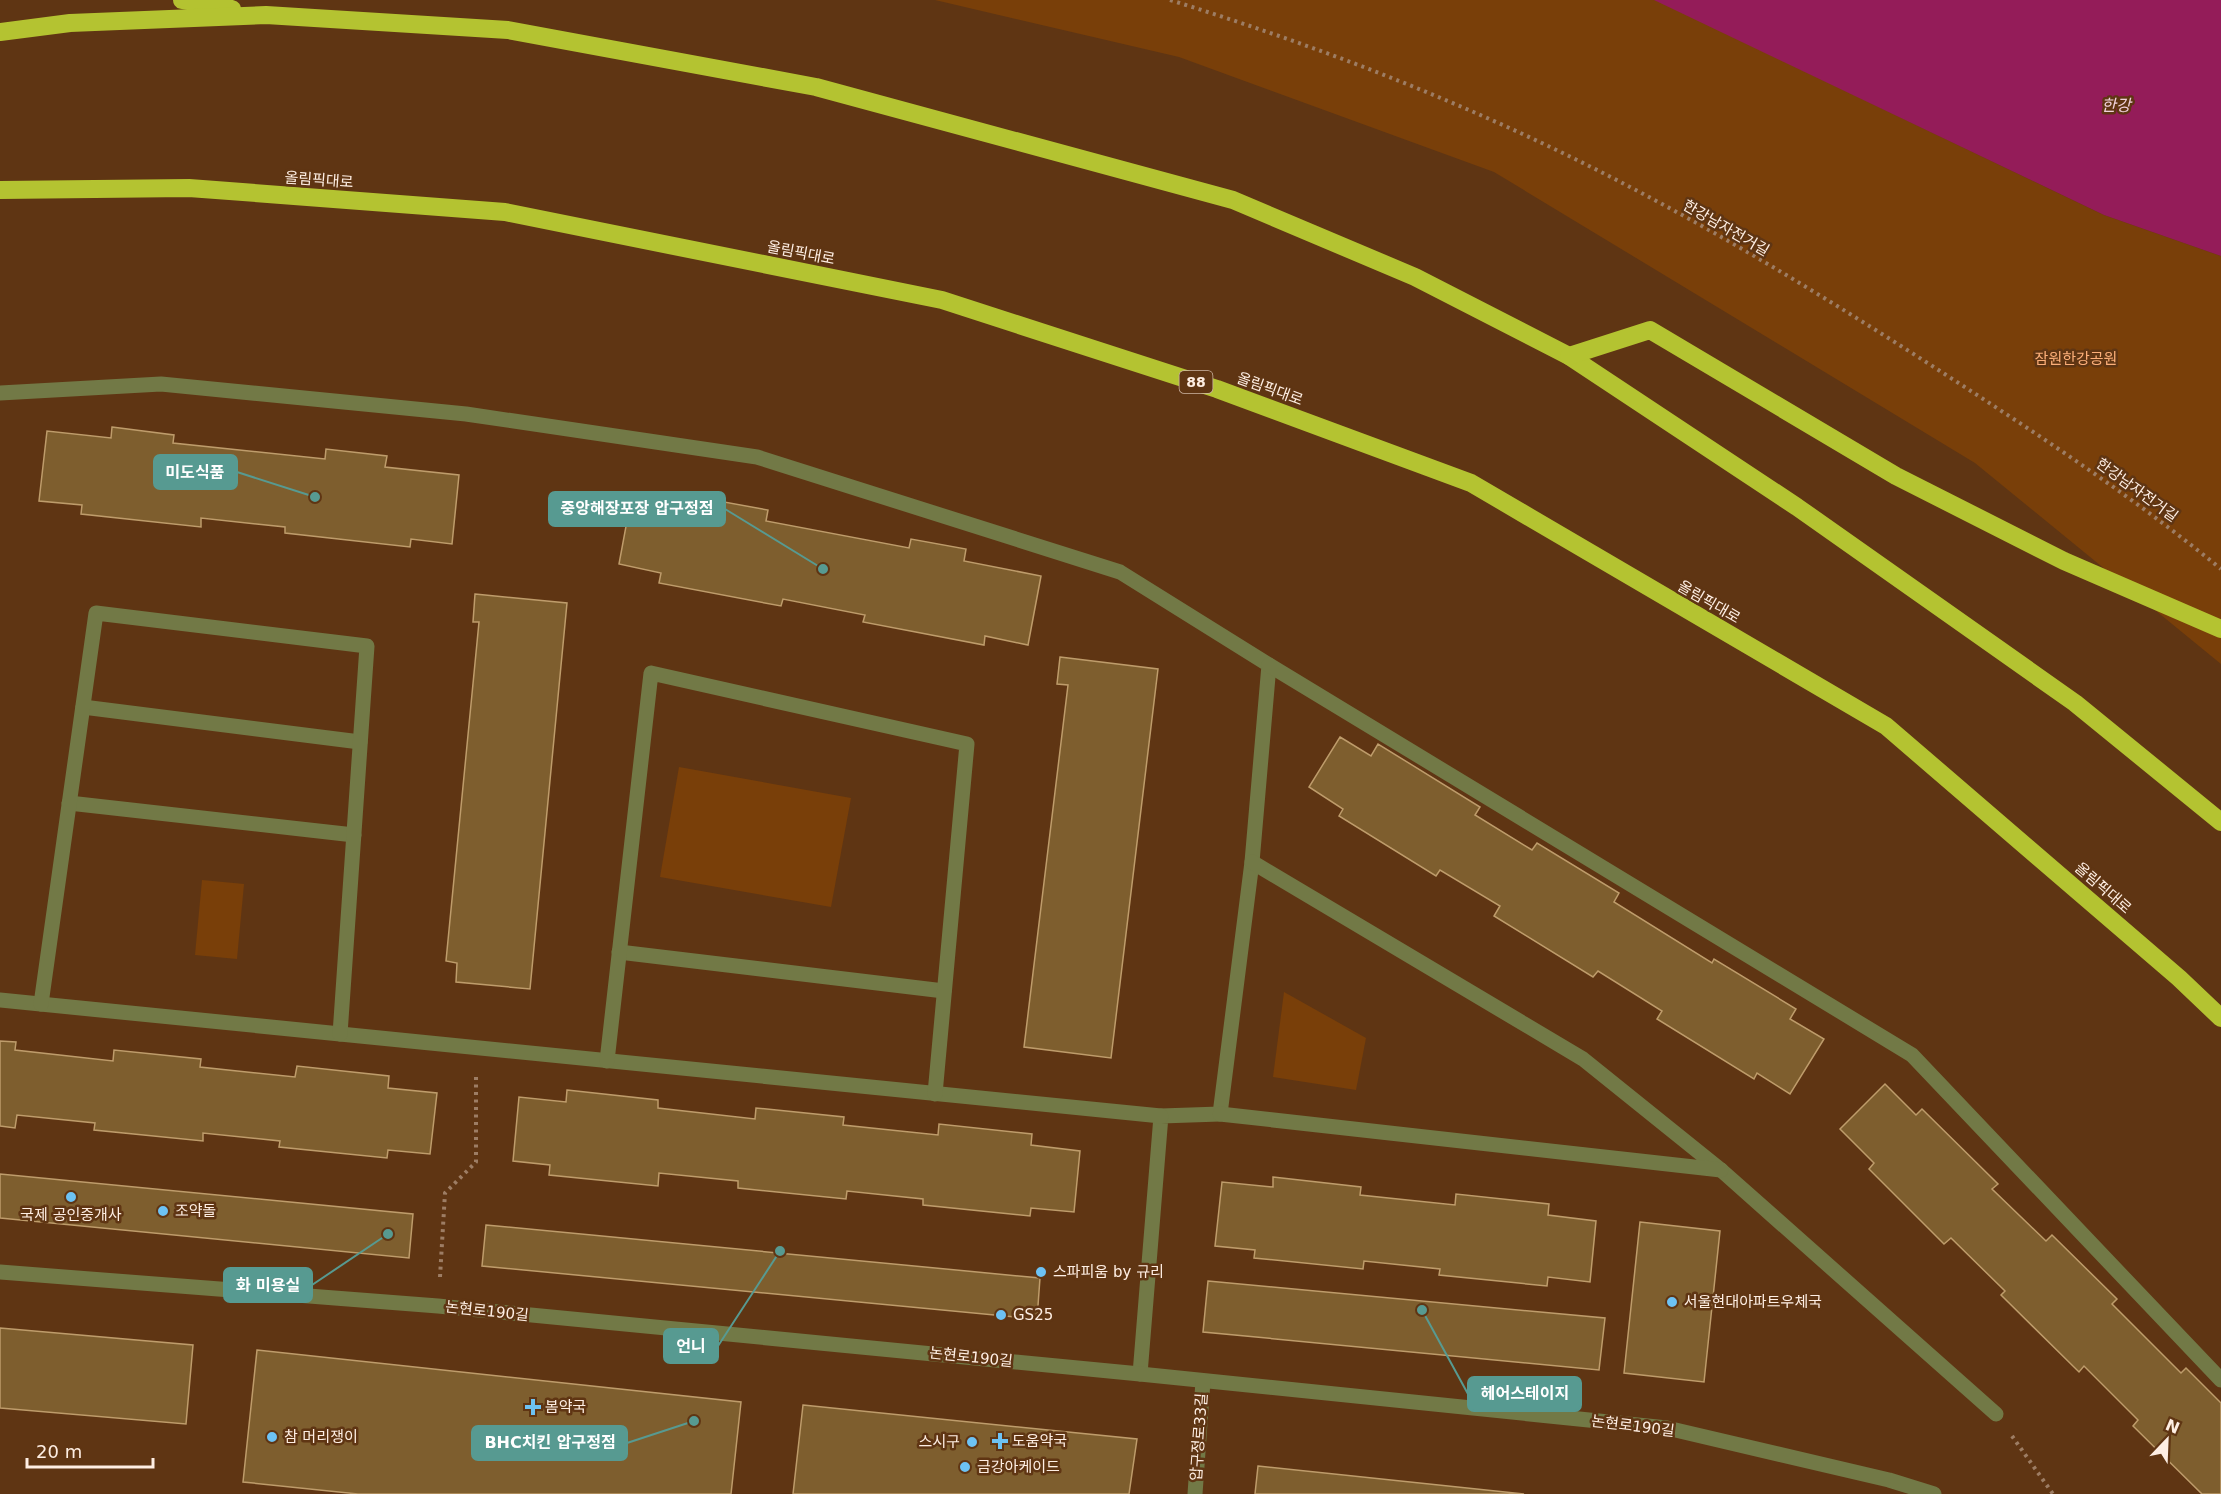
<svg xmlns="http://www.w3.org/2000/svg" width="2221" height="1494" font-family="'DejaVu Sans','Noto Sans KR',sans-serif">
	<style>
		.green { fill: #793f09 }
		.water { fill: #941c59 }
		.building { fill: #7e5e2e; stroke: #be9c6b; stroke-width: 1.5 }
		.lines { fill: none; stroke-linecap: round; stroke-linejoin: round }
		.path { stroke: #9d7d64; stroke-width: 4; stroke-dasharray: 3 4.5; stroke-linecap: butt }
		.lane { stroke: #727946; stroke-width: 15 }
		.street { stroke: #727946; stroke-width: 15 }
		.highway { stroke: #b4c331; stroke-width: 18 }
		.poi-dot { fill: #6dc2f3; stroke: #5f3513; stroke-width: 2 }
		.labels { text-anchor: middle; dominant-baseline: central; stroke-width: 5; stroke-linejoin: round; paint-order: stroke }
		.shield { fill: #5f3513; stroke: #ceb6a5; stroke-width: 1.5 }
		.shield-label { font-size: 14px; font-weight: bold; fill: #feeee3 }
		.street-label { font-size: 15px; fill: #feeee3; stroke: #5f3513 }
		.park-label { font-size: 15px; fill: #fdaf79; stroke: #5f3513 }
		.poi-label { font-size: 15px; fill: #feeee3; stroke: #5f3513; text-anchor: start }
		.water-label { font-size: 16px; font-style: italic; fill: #f1d1dc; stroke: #5f3513 }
		.leader { fill: none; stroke: #579a91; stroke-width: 2 }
		.callout-dot { fill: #579a91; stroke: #5f3513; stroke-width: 2 }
		.callout { fill: #579a91; stroke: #579a91; stroke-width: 2 }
		.callout-label { font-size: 16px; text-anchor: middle; font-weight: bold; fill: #fff }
	</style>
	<rect width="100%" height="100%" fill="#5f3513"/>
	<g class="green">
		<polygon points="935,0 1656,0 2104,215 2221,256 2221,664 1975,463 1494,172 1179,57"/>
		<polygon points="679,767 851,798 831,907 660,877"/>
		<polygon points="202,880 244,884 237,959 195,955"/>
		<polygon points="1284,992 1366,1038 1356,1090 1273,1077"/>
	</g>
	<polygon class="water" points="1654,0 2221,0 2221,256 2104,215"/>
	<g class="building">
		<polygon points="112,427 174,435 173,443 325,459 326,449 387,456 385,467 459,475 452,544 411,539 410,547 285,533 285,527 201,518 201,527 81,514 82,505 39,501 47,431 111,438"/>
		<polygon points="632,494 706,508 708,499 768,510 766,521 909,548 911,539 966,549 964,561 1041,576 1028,645 985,636 984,645 863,622 865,615 783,599 781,606 659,583 661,573 619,564"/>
		<polygon points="475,594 567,603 530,989 456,982 457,963 446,961 479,622 473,622"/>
		<polygon points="1060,657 1158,669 1111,1058 1024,1047 1068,685 1057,684"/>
		<polygon points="1340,737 1371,756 1378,744 1480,807 1475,815 1532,850 1537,843 1619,893 1614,902 1712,963 1714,959 1796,1009 1790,1019 1824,1039 1790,1094 1757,1073 1754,1079 1657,1019 1662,1011 1598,971 1593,977 1494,916 1500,906 1440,870 1436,876 1339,816 1343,809 1309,787"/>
		<polygon points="0,1041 16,1042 15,1050 113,1061 114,1050 201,1059 200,1067 295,1077 297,1066 389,1076 388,1088 437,1093 430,1154 388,1150 387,1158 279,1147 280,1141 203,1133 203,1141 94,1130 95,1123 17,1115 15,1128 0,1126"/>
		<polygon points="1885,1084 1916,1115 1922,1109 1998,1184 1992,1189 2046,1241 2052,1235 2117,1299 2112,1304 2181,1373 2186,1368 2221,1403 2221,1494 2202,1494 2133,1426 2138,1420 2084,1366 2079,1372 2001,1295 2005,1291 1951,1238 1944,1244 1869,1169 1874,1163 1840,1129"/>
		<polygon points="567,1090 658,1100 658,1108 755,1119 756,1108 844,1117 843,1125 938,1135 939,1124 1032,1134 1031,1145 1080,1151 1074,1212 1031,1208 1030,1216 923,1205 923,1199 847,1191 846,1199 738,1188 738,1181 659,1173 658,1186 549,1175 550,1165 513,1161 519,1097 566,1102"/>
		<polygon points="0,1174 413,1214 409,1258 0,1218"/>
		<polygon points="1273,1177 1361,1187 1360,1195 1455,1205 1456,1194 1549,1204 1548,1215 1596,1221 1590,1282 1548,1277 1547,1286 1439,1275 1440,1269 1364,1261 1363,1269 1254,1258 1255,1250 1215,1246 1222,1182 1273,1187"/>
		<polygon points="1640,1222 1720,1231 1704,1382 1624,1373"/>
		<polygon points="486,1225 1040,1278 1037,1319 482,1266"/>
		<polygon points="1208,1281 1605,1318 1599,1370 1203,1332"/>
		<polygon points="0,1328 193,1345 186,1424 0,1408"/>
		<polygon points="257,1350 741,1402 731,1494 358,1494 243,1482"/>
		<polygon points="803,1405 1137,1439 1129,1494 793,1494"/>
		<polygon points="1258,1466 1524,1494 1255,1494"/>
	</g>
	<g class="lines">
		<g class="path">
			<path d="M1170,0c138,43 275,95 405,159 126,62 247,136 365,212 96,62 192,125 281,198"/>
			<polyline points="440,1277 445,1193 476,1162 476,1075"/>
			<polyline points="2012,1436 2053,1494"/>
		</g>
		<g class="lane">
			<polyline points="0,393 161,384 466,414 757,457 1120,572 1269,665 1252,862 1220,1114 1161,1116 1140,1374"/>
			<polyline points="1269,665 1912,1055 2221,1380"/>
			<polyline points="83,707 360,742"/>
			<polyline points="69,803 354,835"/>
			<polyline points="1252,862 1583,1059 1721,1170 1996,1414"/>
			<polyline points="619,952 944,991"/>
			<polyline points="0,1000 1161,1116"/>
			<polyline points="41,1004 96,613 367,646 340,1034"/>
			<polyline points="607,1061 651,673 967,744 935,1094"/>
			<polyline points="1220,1114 1721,1170"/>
		</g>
		<g class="street">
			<polyline points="0,1272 438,1306 1140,1374 1667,1428 1889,1480 1934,1494"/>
			<polyline points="1195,1494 1203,1381"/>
		</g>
		<g class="highway">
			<polyline points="182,0 232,9"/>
			<polyline points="0,32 70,23 266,15 508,30 816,87 1233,200 1415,277 1569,356 1797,507 2075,703 2221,822"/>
			<polyline points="0,190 189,188 505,212 942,300 1217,389 1471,483 1886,726 2179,978 2221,1018"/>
			<polyline points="1569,356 1650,330 1896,476 2064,561 2221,629"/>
		</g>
	</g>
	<g class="poi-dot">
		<circle cx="71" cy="1197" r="6"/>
		<circle cx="163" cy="1211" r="6"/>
		<circle cx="1041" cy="1272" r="6"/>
		<circle cx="1672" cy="1302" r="6"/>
		<circle cx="1001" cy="1315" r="6"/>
		<path d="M530 1398h6v6h6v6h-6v6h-6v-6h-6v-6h6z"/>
		<circle cx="272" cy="1437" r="6"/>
		<path d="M997 1432h6v6h6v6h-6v6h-6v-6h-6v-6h6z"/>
		<circle cx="972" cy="1442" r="6"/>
		<circle cx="965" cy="1467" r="6"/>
	</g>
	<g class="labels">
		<rect class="shield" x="1179.5" y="371" width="33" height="22" rx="4.5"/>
		<g class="shield-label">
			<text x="1196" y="382">88</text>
		</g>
		<g class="street-label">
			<text transform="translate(319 180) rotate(4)">올림픽대로</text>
			<text transform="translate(1726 228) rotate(30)">한강남자전거길</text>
			<text transform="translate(801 253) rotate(11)">올림픽대로</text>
			<text transform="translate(1270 389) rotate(20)">올림픽대로</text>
			<text transform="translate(2137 490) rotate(36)">한강남자전거길</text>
			<text transform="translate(1709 602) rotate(30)">올림픽대로</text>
			<text transform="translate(2103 888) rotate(41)">올림픽대로</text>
			<text transform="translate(487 1311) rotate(6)">논현로190길</text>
			<text transform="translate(971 1357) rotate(6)">논현로190길</text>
			<text transform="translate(1633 1426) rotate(7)">논현로190길</text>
			<text transform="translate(1199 1437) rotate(-86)">압구정로33길</text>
		</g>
		<g class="park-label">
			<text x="2076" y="359">잠원한강공원</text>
		</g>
		<g class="poi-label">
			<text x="175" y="1211">조약돌</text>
			<text x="71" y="1215" text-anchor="middle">국제 공인중개사</text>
			<text x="1053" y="1272">스파피움 by 규리</text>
			<text x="1684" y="1302">서울현대아파트우체국</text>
			<text x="1013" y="1315">GS25</text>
			<text x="545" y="1407">봄약국</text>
			<text x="284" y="1437">참 머리쟁이</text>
			<text x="1012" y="1441">도움약국</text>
			<text x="960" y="1442" text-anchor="end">스시구</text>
			<text x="977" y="1467">금강아케이드</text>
		</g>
		<g class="water-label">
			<text x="2116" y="105">한강</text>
		</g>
	</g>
	<path class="leader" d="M315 497L237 472M823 569L725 509M388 1234L312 1285M780 1251L718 1346M1422 1310L1468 1394M694 1421L627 1443"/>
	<g class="callout-dot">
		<circle cx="315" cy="497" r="6"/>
		<circle cx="823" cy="569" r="6"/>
		<circle cx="388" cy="1234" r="6"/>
		<circle cx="780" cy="1251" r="6"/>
		<circle cx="1422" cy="1310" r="6"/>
		<circle cx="694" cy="1421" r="6"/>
	</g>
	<g class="callout">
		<rect x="154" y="455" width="83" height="34" rx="6"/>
		<rect x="549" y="492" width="176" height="34" rx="6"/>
		<rect x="224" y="1268" width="88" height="34" rx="6"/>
		<rect x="664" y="1329" width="54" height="34" rx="6"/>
		<rect x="1468" y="1377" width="113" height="34" rx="6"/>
		<rect x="472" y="1426" width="155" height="34" rx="6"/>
	</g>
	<g class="callout-label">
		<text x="195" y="478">미도식품</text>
		<text x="637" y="514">중앙해장포장 압구정점</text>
		<text x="268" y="1291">화 미용실</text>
		<text x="691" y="1352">언니</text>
		<text x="1525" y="1399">헤어스테이지</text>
		<text x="550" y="1448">BHC치킨 압구정점</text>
	</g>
	<g transform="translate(2167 1440) rotate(23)" stroke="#5f3513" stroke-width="4.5" paint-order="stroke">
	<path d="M0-4.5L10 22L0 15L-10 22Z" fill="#feeee3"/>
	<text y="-9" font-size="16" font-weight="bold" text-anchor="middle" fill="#feeee3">N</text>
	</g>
	<path d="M27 1458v9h126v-9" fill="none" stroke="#feeee3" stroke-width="3"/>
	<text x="36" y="1458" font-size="18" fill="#feeee3" stroke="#5f3513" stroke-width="4.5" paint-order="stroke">20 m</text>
</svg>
